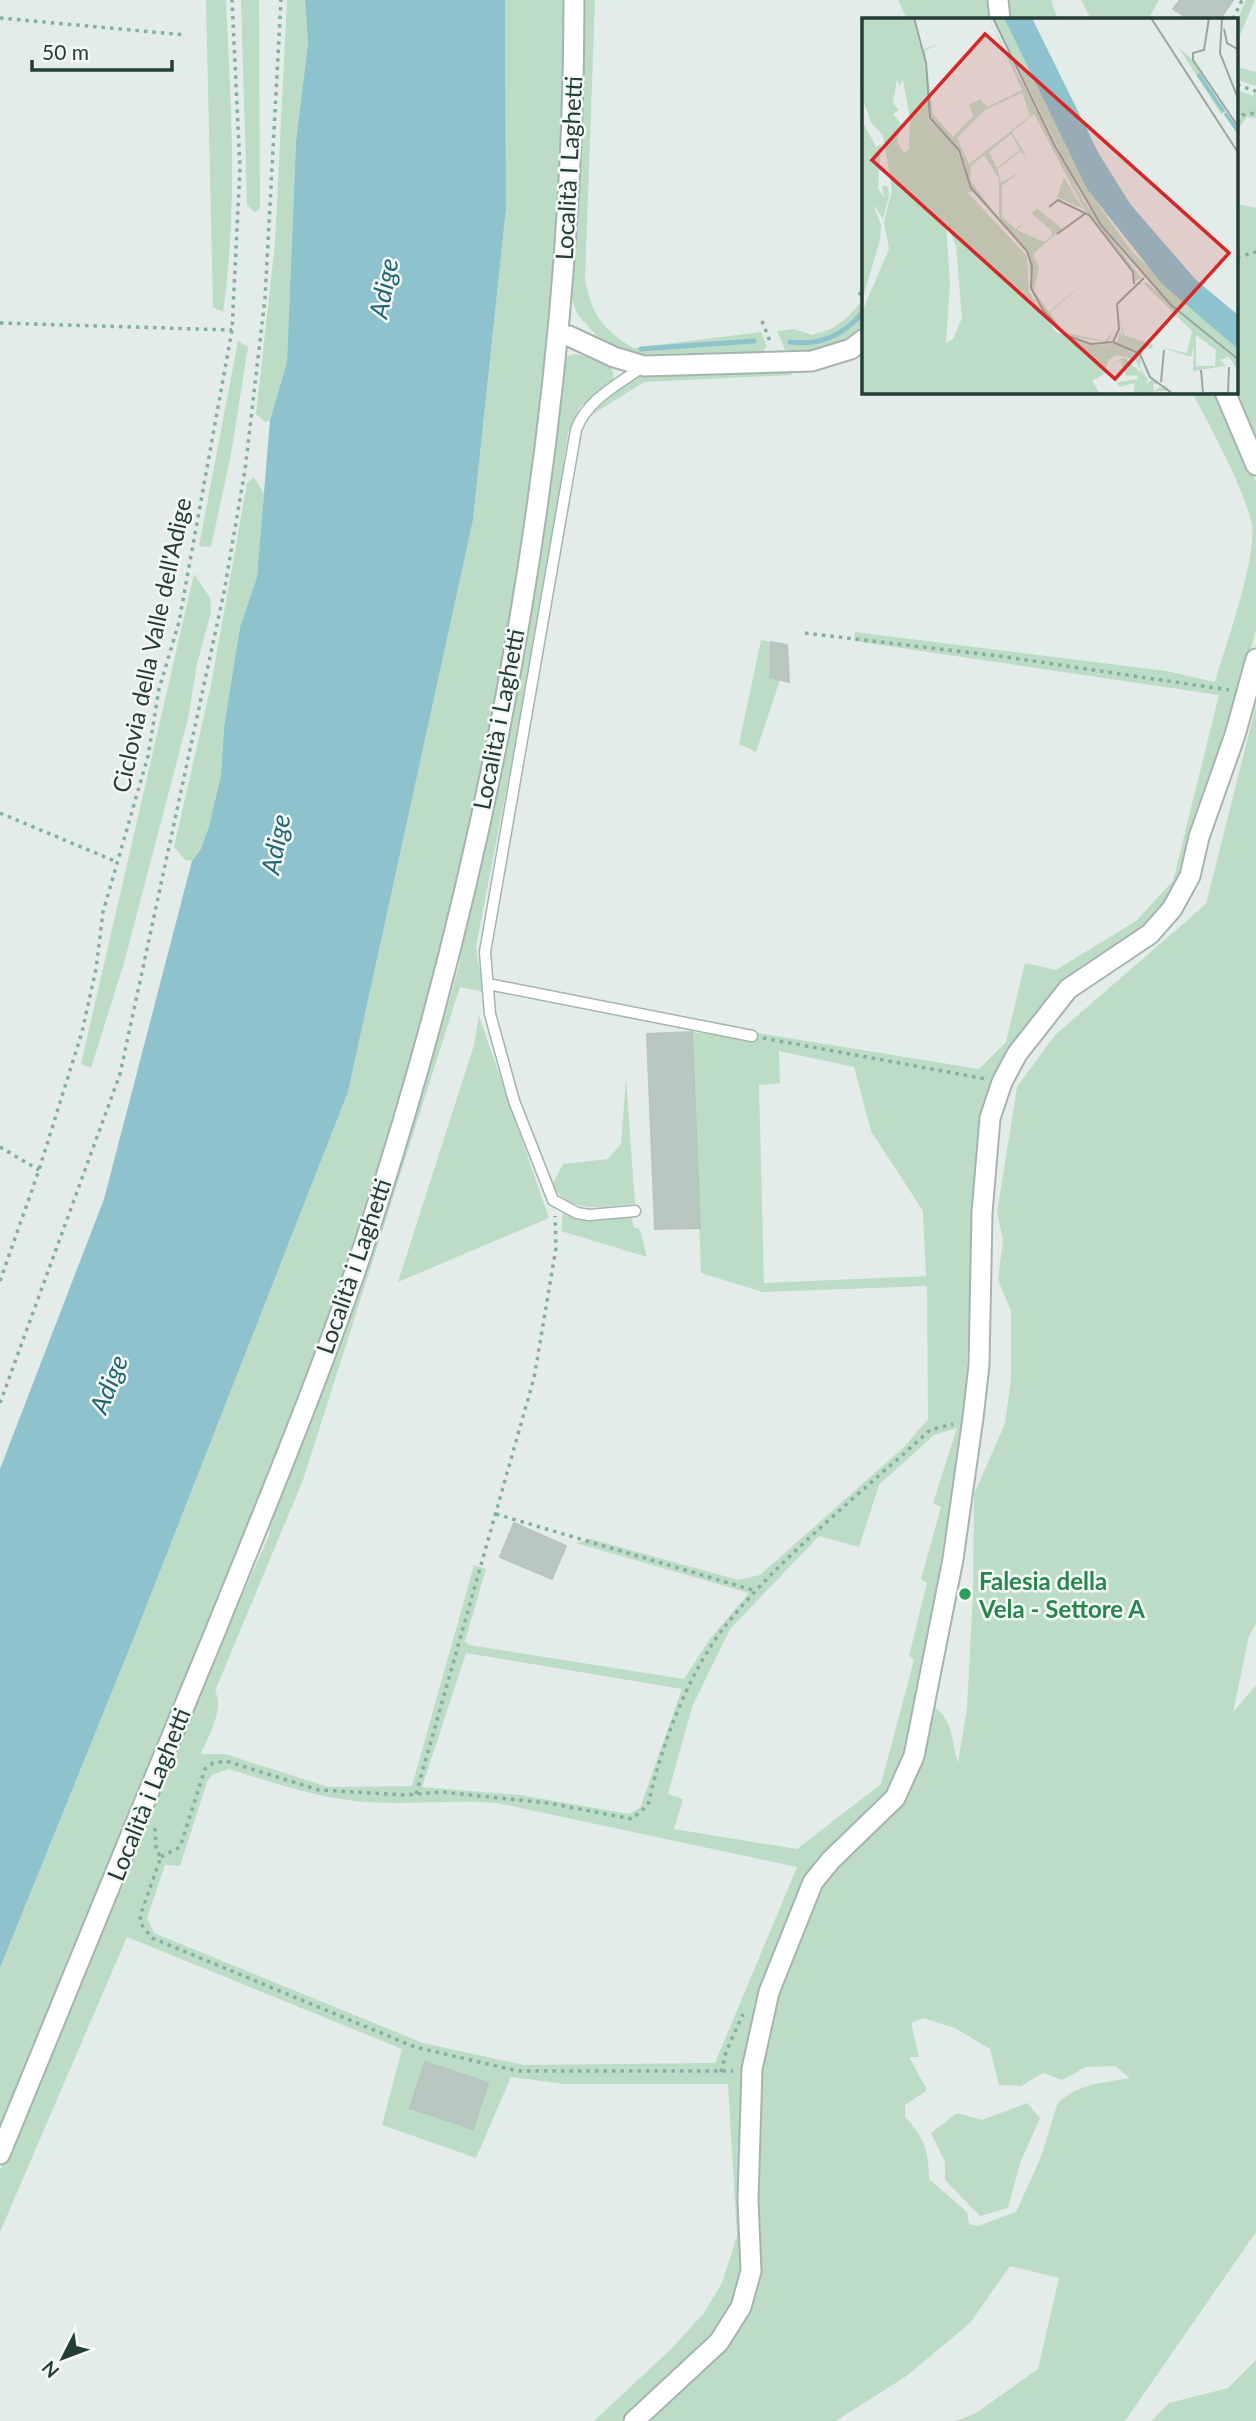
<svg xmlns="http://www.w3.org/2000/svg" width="1256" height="2421" font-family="Lato,sans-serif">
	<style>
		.green { fill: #bddcc6; fill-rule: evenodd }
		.water { fill: #8ec3ce }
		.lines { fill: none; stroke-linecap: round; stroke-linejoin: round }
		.stream { stroke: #8ec3ce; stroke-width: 5 }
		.building { fill: #b9c7c1; stroke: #b6c6bf; stroke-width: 2 }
		.lane-casing { stroke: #a6b4af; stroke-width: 13 }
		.street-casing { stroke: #a6b4af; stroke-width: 23 }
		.path { stroke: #85aea2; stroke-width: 3.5; stroke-dasharray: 3.5 5; stroke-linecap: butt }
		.lane { stroke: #fff; stroke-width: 10 }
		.street { stroke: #fff; stroke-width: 19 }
		.leisure-dot { fill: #2e9e5b; stroke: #f4f9f6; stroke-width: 2.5 }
		.labels { text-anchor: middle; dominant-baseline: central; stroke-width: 5; stroke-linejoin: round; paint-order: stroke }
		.street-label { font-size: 24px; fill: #243d37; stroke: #f4f9f6 }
		.leisure-label { font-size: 24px; font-weight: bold; fill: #27864d; stroke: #f4f9f6; text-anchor: start }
		.water-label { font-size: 26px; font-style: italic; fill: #206676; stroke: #f4f9f6 }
		.inset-river { fill: none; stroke: #8ec3ce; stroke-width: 3.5 }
		.inset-road { fill: none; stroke: #97a6a1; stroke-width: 2 }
		.view { fill: #d62828; fill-opacity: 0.15; stroke: #d62828; stroke-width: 3.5 }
		.inset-edge { fill: none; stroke: #243d37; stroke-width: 3.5 }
	</style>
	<rect width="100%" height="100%" fill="#e3ece8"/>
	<g class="green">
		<path d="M206,0h20c5,104 12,209 -3,312l-10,-5z"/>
		<polygon points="241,0 259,0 260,208 255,213 247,205"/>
		<polygon points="287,0 305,0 308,43 296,141 287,362 270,420 265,422 256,414 275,244"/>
		<polygon points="505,0 567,0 562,173 542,408 502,678 467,849 417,1045 363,1224 307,1384 0,2140 0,1968 135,1635 348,1092 473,520 506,209"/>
		<path d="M580,0h15l-10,280c7,34 17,49 48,68l128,-16 6,14 -5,7 -134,1 -31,-18 -20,-22 -5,-15 -1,-52z"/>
		<polygon points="898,0 991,0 991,19 907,19"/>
		<polygon points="1005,0 1051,0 1058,19 1006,19"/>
		<polygon points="1081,0 1159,0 1148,19 1091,19"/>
		<polygon points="1246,0 1255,0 1237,42 1237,21"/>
		<polygon points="1237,67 1256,72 1256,86 1237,80"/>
		<polygon points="1256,89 1256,118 1247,117 1237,130 1237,95 1240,91 1253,96"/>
		<polygon points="1237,204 1256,208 1256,438 1231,392 1237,392"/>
		<path d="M864,298v25c-19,23 -50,33 -79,27l-8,-19 17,-2 18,6 19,-6 17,-12z"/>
		<polygon points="238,341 248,347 231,454 211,547 199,546"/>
		<path d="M574,354c14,3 44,7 39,25l-34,29 -11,25 -23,156 -69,358 7,45 -23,-5 -157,493 -88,211c10,17 -7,46 -14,63h24l103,33 84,-1 62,-221 12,4 -21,72 4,4 215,34 25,-39 40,-47 -173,-50 15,-4 147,41 22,-5 144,-128 24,-28 -1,-133 -164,6 -62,-19 -9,-241 59,7 1,-7 227,37 27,-27 19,-79 31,7 80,-49 37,-40 46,-186 -365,-54 1,-9 312,39 48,11c11,-38 41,-120 37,-157 -9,-40 -41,-96 -60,-133h28l36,90v147l-13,52 -8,16 -48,177 -35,49 -52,36 -99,114 -28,153 -9,211 -38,202 -4,45 -24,99 -43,46 -88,151 -24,298 -9,31 -17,26 -91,86h-32l77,-72 33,-36 18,-30 15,-47 -9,-152h-163l-54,-7 -35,81 -94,-33 20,-76 -275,-112 -127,295v-62l102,-247c19,-29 31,-52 34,-87l134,-303 -2,-13 172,-487 19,-67 102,-599 6,-10zM779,1051l75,16 17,64 52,80 3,65 -162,7 -5,-198 21,-2zM957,1428l-24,75 8,4 -20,72 6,4 -18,73 5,4 -33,124 -84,65 -123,-20 9,-30 -15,-5 24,-87 38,-78 89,-93 40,11 20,-62 55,-50zM466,1653l216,36 -42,119 -11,6 -109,-19 -98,-8zM229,1769c42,13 83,27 126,32 47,5 95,-2 142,2l300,64 -82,196 -191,2 -101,-22 -269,-110 -7,-15 18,-53 15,1 27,-84 5,-7z"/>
		<polygon points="789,371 792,375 644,382 585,419 627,383 642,375"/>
		<polygon points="254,477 264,494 257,577 240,627 224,727 221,775 209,826 201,849 192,861 185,860 174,847 211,685 247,483"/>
		<polygon points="194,574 210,598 211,612 197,664 188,719 124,963 91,1068 81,1064"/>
		<polygon points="761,640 771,642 771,676 780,680 756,752 739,744"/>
		<path d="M1256,705v919l-7,12 -16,76 23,-27v547l-131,189h-169l20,-8 62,-44 21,-91 -49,-12 -40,57 -62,52 -72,46h-195l42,-36 76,-111 -2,-192 7,-57 55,-141 98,-112 18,-65c20,16 16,36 23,56l9,-55 6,-115 1,-99 31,-70 6,-45v-68l-13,-31 5,-41 -6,-26 20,-126 38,-52 151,-131zM923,2018l32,10 35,21 9,36 22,1 22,-13 19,7 24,-13 29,-1 15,12 -36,6 -20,7 -16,11 -17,55 -25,55 -38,14 -9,-2 -2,-12 -38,-33c0,-27 -5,-42 -24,-62v-12l22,-15 -18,-33h10l-8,-34z"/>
		<polygon points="479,1016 549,1218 398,1282 474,1045"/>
		<path d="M626,1078l9,126c-32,2 -64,12 -83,-19l11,-21 45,-5 13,-15z"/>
		<polygon points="563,1213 590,1219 631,1216 634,1227 640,1230 647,1257 561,1231"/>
		<polygon points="1027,2103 1040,2118 1020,2163 1008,2208 980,2216 945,2180 945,2162 931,2133 957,2113 982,2120"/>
		<polygon points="1256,2360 1256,2421 1152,2421 1169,2403 1228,2388"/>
	</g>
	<polygon class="water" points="305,0 505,0 506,209 473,520 348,1092 135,1635 0,1968 0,1469 104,1199 192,861 201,849 209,826 221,775 224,727 240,627 257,577 270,420 287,362 296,141 308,43"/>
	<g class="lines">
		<g class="stream">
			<path d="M790,342c31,4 54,-7 74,-31"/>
			<polyline points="641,349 754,341"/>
		</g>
	</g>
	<g class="building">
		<polygon points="1180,0 1233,0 1220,19 1189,19 1173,9"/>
		<polygon points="771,642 787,645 789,682 770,677"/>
		<polygon points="692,1032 700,1228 655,1229 647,1034"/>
		<polygon points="514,1523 566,1546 552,1579 500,1557"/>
		<polygon points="425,2062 488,2083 473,2129 410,2108"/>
	</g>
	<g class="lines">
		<defs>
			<g id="lane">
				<polyline points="488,984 752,1036"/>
				<path d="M635,1211l-46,4 -12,-2 -24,-13 -39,-99 -24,-87 -5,-62 91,-522c10,-30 44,-47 68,-64"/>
			</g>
			<g id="street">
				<polyline points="998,0 1000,19"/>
				<polyline points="558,335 569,336 614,357 644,366 812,361 851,349 864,339"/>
				<polyline points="1225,392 1256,465"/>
				<path d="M0,2154c71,-175 143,-348 215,-522 55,-136 112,-272 157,-411 125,-385 202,-816 202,-1221"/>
				<polyline points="634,2421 719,2342 741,2307 751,2271 748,2200 752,2069 769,1992 813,1882 831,1860 895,1798 914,1756 953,1559 973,1418 979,1365 982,1213 990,1118 1002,1082 1017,1054 1068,989 1150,934 1172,909 1190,876 1199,837 1235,735 1256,659"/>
			</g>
		</defs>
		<use href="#lane" class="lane-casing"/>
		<use href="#street" class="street-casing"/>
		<g class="path">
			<polyline points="0,18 186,35"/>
			<polyline points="1233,19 1242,0"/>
			<polyline points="1237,85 1256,91"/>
			<polyline points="1237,122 1242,115 1256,113"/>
			<polyline points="1237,257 1256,252"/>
			<polyline points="859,295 864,288"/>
			<polyline points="762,321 771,344"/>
			<polyline points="0,323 232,330"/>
			<polyline points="805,633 999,656 1229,690"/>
			<polyline points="0,813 117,862"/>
			<polyline points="763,1038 986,1079"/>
			<polyline points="0,1147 39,1170"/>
			<polyline points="0,1281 39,1170 82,1032 96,969 103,912 148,756 159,689 179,622 232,330 240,168 232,0"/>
			<polyline points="0,1403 120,1074 224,592 245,470 265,298 281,0"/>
			<polyline points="496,1514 756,1591"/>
			<polyline points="416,1794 534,1378 556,1248 555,1216"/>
			<polyline points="155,1828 156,1850 161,1857 140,1916 141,1924 152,1938 415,2047 518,2071 733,2071"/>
			<path d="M161,1857l19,-10 25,-78 8,-6 13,-2 93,29 88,5 35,-3 106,11 84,16 16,-14c13,-59 40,-132 78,-180 55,-69 139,-135 204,-195l23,-6"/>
			<polyline points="721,2072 726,2052 743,2014"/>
		</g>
		<use href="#lane" class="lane"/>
		<use href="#street" class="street"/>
	</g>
	<circle class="leisure-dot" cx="965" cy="1594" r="7"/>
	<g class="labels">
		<g class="street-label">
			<text transform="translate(568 168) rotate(-87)">Località I Laghetti</text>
			<text transform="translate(151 645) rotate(-78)">Ciclovia della Valle dell'Adige</text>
			<text transform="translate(498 719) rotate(-79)">Località i Laghetti</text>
			<text transform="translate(353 1266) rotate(-71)">Località i Laghetti</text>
			<text transform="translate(148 1794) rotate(-68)">Località i Laghetti</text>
		</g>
		<g class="leisure-label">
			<text x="979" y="1580">Falesia della<tspan x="979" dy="28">Vela - Settore A</tspan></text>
		</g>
		<g class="water-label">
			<text transform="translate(383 288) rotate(-79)">Adige</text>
			<text transform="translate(275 844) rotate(-79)">Adige</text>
			<text transform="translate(108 1384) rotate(-68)">Adige</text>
		</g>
	</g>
	<g transform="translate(862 18)">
		<rect width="376" height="376" fill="#e3ece8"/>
		<path d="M0,0h51l12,46 4,56 27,26 16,46h-5l60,64 2,36 27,40 35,13 24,-1 26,13 -1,11 6,8 -4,-3 -7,-14 -18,-4 -9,5 -2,10h5l-19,11 8,13h-238v-82l27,-63 -5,-27 8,-32 -9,-54 -12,-14 -7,-19zM35,60l2,8 4,-6 7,38 -1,31 -5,4 -7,-11 4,-18 -8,-10 6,-4 -6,-7zM84,205l10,23 6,72 -9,21 -7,4 4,-59zM127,0l96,185 56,75 -6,3 -1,-10 -49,-60 -51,-97 -22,18 16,27 -7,-8 -23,18 3,14 20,-12 -19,15v31l14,12 21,-21 25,21 -29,25 6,14 -5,23 15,21 38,-32 -37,33 13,18 9,3 32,7 9,-8 -5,9 -37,-5 -10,-5 -11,-12 -17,-27 -5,-41 -56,-64 -12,-38 -30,-33 -7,-67 18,-8 -16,9 8,63 20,23 20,-21 -4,-11 11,-6 7,8 35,-17zM160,75l8,23 -61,48 -12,-26 28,-28zM149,116l9,16 -23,18 -8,-16zM122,137l15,24v40l-29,-39 1,-14zM169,195l20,17 1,6 -8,6 -27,-12zM132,0h10l83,171 46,64 105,96v10l-71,-59 -66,-77 -28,-45zM317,30l12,10 34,53 -4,3zM0,102l14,27 5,-3 -3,44 6,10 -2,-13 6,2 1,9 -6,23 -10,-15 8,21 -1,15 -18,61zM202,159l17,29 2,3 -26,-12zM285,265l91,78v10l-9,-14 -9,3 6,6 -33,5 1,-25 -3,11 -31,-10 27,6 5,-22 -48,-47 -8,1 -12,13 12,-14zM334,317l20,15 -1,16h-19zM258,299l4,18 29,10 -1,4 -7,-2 -3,8 -25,-13 3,-10 3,7zM262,339l24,22 -2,6 5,-5 9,3 -7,1 1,7 11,-6 4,5 -36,4 2,-11 -16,4 -6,-17 5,12 20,-3 -1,-4 -11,1 -5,-16 -9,4z" fill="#bddcc6" fill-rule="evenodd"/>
		<path d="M142,0h28l67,136 32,51 65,75 42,35v34l-76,-65 -75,-95z" fill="#8ec3ce"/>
		<path class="inset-river" d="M336,56l26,38M363,95l14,20"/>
		<path class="inset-road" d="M52,0l12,45 4,55 29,32 12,38 56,63 5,15 -1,22 12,22 22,25 26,9 22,-2M131,0l62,128 46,79 69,79 69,56M289,0l88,136M347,0l-5,32 -11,3v7l46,68M360,0l-2,35 19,48M362,11l3,14 12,7M187,189l9,-7 31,15 44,57 1,12M195,216l29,-21M251,324l27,12 10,23 23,17M251,324l6,-13 -2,-25 27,-26M339,352l2,23M299,364l3,-32M334,376l32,-1 1,-26"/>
		<path class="view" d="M123,16l244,219 -114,126 -243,-219z"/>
		<rect width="376" height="376" class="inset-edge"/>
	</g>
	<g transform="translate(63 2358) rotate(228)" stroke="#f4f9f6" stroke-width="5" paint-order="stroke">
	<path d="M0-5L12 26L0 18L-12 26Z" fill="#243d37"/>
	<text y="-10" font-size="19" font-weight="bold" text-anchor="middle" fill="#243d37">N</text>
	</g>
	<path d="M32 60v10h140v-10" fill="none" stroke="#243d37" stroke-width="3.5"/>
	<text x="42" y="60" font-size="21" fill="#243d37" stroke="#f4f9f6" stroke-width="5" paint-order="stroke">50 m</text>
</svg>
